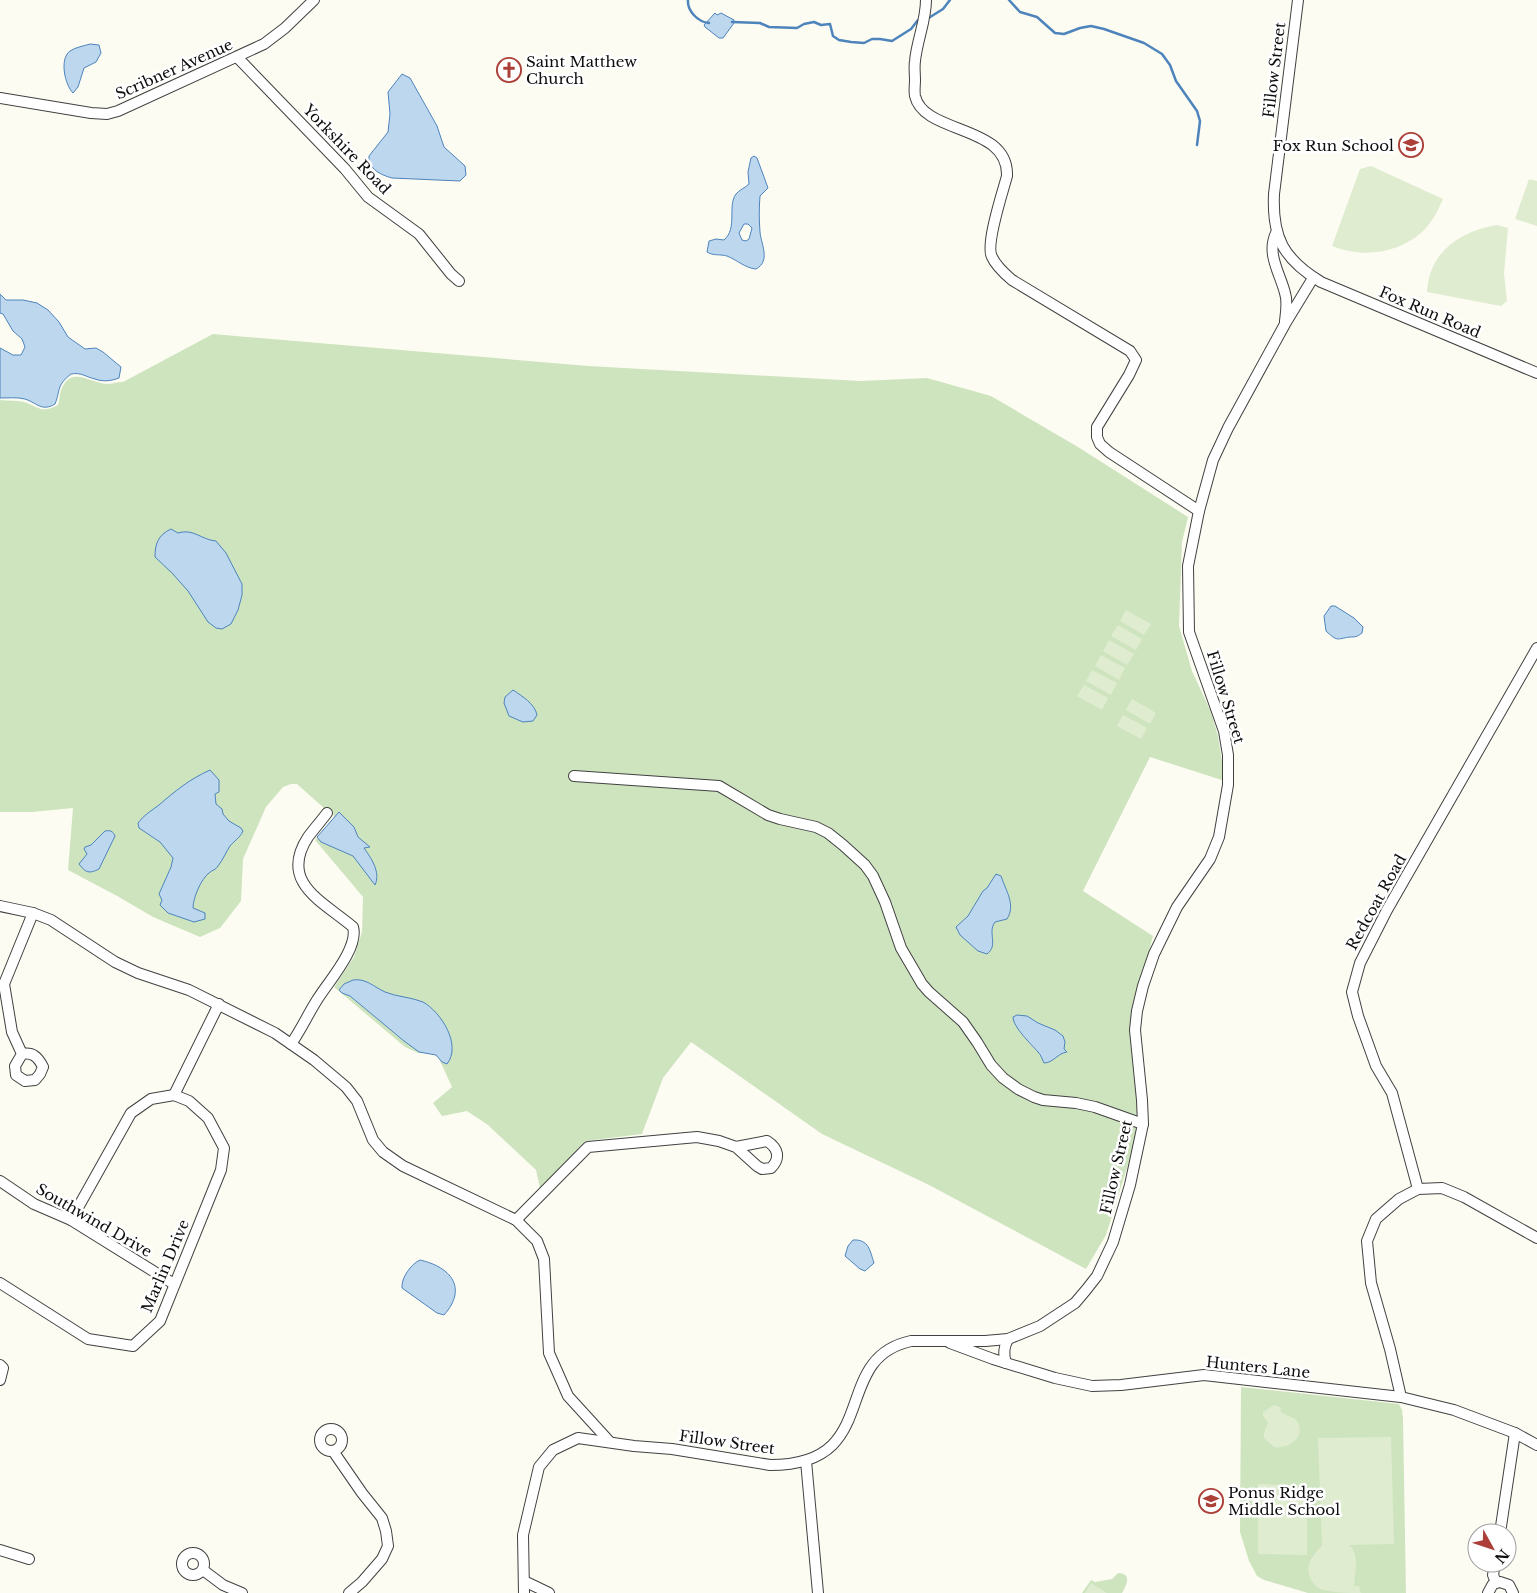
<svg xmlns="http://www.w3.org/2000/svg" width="1537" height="1593" font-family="'Libre Baskerville',serif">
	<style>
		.green { fill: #cee4bf }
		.pitch { fill: #dfecd0 }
		.water { fill: #bcd7ee; stroke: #4d84bc; fill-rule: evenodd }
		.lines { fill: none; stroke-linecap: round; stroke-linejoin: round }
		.stream { stroke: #4d84bc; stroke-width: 2.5 }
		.minor-casing { stroke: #414141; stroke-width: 12 }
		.minor { stroke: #fff; stroke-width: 10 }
		.labels { text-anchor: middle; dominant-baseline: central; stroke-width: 5; stroke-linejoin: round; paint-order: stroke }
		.poi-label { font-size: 15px; fill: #0e0e0e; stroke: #fff; text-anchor: start }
		.street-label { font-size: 15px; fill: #0e0e0e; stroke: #fff }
	</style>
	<rect width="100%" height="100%" fill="#fdfcf2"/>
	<g class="green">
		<path d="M213,334l375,32 272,15 67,-3 64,18 87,51 110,70 -6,25 -3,84 13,45 19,41 7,24 7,45 -75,-24 -67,134 70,45 -23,86 8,87 -1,22 -7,27 -24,77 -20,34 -157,-84 -107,-51 -131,-92 -28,36 -21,56 -57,7 -45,47 -4,-18 -48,-45 -21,-14 -25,5 -9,-13 19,-16 -16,-35 -18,1 -13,-6 -71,-60 20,-30 8,-25 1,-35 -48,-57 19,-20 -1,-9 -8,-2 -28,-25h-6l-8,3 -17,20 -23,52 -2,42 -21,27 -20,9 -47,-20 -34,-20 -51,-27 5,-62 -41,4h-32v-412c7,1 17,0 24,2 15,5 18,12 34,3 2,-6 1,-12 5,-19 10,-19 28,-3 44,-2 5,0 10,-2 16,-2z"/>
		<polygon points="1241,1387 1399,1404 1402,1410 1403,1418 1406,1593 1308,1593 1264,1580 1257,1576 1249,1561 1240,1532"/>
		<path d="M1118,1573c15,1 8,13 4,20h-40l9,-13 4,2 17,-3z"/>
	</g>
	<g class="pitch">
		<path d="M1371,166l72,33c-5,11 -11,24 -21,33 -24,22 -61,26 -90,14l28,-77z"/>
		<polygon points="1529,179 1537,181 1537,226 1515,219"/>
		<path d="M1497,225l11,3 -4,46 3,27 -6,5 -74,-14c2,-40 33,-61 70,-67z"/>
		<polygon points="1126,610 1151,624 1144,635 1120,621"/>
		<polygon points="1118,625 1142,639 1136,650 1111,636"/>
		<polygon points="1109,640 1134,654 1127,665 1103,651"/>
		<polygon points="1101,655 1125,668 1119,680 1095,666"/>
		<polygon points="1092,670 1117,683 1111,695 1086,681"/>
		<polygon points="1084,685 1108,698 1102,710 1077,696"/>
		<polygon points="1132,699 1156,713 1150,724 1126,710"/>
		<polygon points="1123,715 1147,728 1141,739 1117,726"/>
		<path d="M1274,1405l7,3 -1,3c5,5 13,5 17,10 10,15 -9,29 -23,26l-10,-9v-5l4,-11 -5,-6v-4z"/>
		<path d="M1391,1437l3,107 -45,1c11,10 6,27 5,41h5l2,7c-14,0 -27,0 -40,-4 -4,-1 -7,-5 -9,-8 -9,-13 0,-26 10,-35l-4,-108z"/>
		<polygon points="1258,1484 1307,1486 1307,1555 1258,1554"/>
		<polygon points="1091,1583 1107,1593 1085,1593"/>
	</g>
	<g class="water">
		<polygon points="715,13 717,15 721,13 734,20 734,23 723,38 719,38 705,27 704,25"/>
		<path d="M90,44l9,1 2,8 -5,9 -12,6 -6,19 -5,6c-8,-8 -14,-34 -3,-42 6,-4 14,-5 20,-7z"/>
		<path d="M402,74l8,4 27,48 7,21 21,19 1,9 -6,6 -68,-3c-11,-3 -24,-9 -23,-22l19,-24 2,-18 -2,-22z"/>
		<path d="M754,156l3,2 11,30 -8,8c-1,12 -1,24 0,36 1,12 11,29 -4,37 -11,-1 -19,-9 -29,-13 -7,-2 -14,0 -20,-4l2,-11 7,-2 8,1c14,-12 3,-34 12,-46 3,-4 9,-6 13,-10l-1,-12 3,-14zM744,224h4l4,4 -3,11 -3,2 -4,-1 -3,-7z"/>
		<path d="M0,294l6,6h17l14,3 11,7 11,12 9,15 17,12 11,-1 7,4 18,15 -2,11c-8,3 -16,4 -24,1 -9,-2 -14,-7 -24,-5 -15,12 -10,15 -16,30 -13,8 -18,-1 -30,-5 -8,-2 -17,-1 -25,-1v-50l13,7h8l4,-8 -3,-8 -9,-8 -10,-17 -3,-1z"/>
		<path d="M171,529l7,4c15,-5 24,7 38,8l10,12 16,31v11l-4,15 -7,14 -9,5 -6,-1 -8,-6 -20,-31 -16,-18 -17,-16c0,-13 3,-22 16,-28z"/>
		<path d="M1331,606h4l19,12 9,9 -1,6c-5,4 -7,4 -12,4 -14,2 -12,5 -24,-6l-2,-15z"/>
		<path d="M513,690c9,6 22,14 24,25l-4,6 -10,1 -14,-6 -5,-13 1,-6z"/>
		<path d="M210,770l9,10v12l-4,2 1,10 6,5 1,5 6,7 12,7 2,3c-3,7 -9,10 -13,15 -4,6 -7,14 -12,20 -2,4 -6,4 -9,7 -8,6 -16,25 -16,35l12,5v6l-11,3 -26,-9 -8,-8 2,-5 -3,-6 12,-27 2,-9 -13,-16 -21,-14 -1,-5c6,-8 13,-12 21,-18 16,-14 31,-26 51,-35z"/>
		<path d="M339,812l15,15 4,10 12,10 -6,1c7,10 17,24 11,37l-22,-29 -32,-14 -4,-5z"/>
		<path d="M105,831c5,-1 8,0 10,5l-16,33c-10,5 -13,4 -20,-5l8,-10 -3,-5 1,-2 6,-2z"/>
		<path d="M996,874l5,2c5,15 15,29 6,43l-12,3c-8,11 4,23 -8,32l-9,-3 -18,-16 -4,-8 12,-11 15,-25 4,-3z"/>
		<path d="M353,980c13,-2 21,7 32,12 12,5 26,5 38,10 18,10 39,43 24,62l-5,-2 -6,-7 -17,-3 -15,-11 -54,-45 -8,-3 -3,-3 5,-6z"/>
		<path d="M1017,1015l10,1 11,7 17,7 8,6 2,6 -1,7 3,3c-9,1 -14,11 -23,11 -2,-4 -3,-8 -6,-11 -7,-8 -25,-25 -25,-35z"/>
		<path d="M853,1240c16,-1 17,11 21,23l-9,8 -5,-2 -15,-13 3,-10z"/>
		<path d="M420,1260c31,7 48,28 24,55l-7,-2 -35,-25c-1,-10 9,-24 18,-28z"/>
	</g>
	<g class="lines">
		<g class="stream">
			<path d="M688,0c-1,11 10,22 21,23"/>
			<polyline points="1009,0 1020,12 1037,17 1055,33 1064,34 1080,28 1091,26 1104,29 1144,43 1162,54 1170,65 1176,81 1197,111 1200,121 1197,145"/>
			<polyline points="927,19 943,9 950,0"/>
			<polyline points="732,22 760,23 769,27 797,28 804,24 814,22 821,25 830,24 833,36 839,40 851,42 864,43 872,39 880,39 892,41 911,29 918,20"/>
		</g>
		<defs>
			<g id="minor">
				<path d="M926,0c0,21 -9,40 -11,61 -1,6 0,13 0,19 0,5 -1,11 0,16 9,39 94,28 92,80 -4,15 -22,69 -15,81 4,9 13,17 20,23l118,71 6,9 -7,15 -32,52v10l3,7 9,8 90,59"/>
				<path d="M1298,0l-24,194c-2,43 9,65 47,88l216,91"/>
				<polyline points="237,57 345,169 368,197 419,234 451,274 459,281"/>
				<polyline points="0,98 91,113 107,114 118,111 264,44 285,28 314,0"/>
				<path d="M1276,233c-10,21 4,40 9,60 3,9 1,19 0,28"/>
				<polyline points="574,776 719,786 768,815 780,819 816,827 828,833 843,845 865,865 873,876 885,902 901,948 922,984 929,992 963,1022 977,1042 991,1065 1003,1078 1018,1089 1034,1097 1043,1100 1076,1103 1095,1107 1143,1124"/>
				<polyline points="0,906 33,913 51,920 115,962 138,973 189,990 275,1033 314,1060 346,1087 357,1101 373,1140 383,1152 403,1166 516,1220 537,1241 544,1259 549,1353 568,1396 609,1441"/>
				<path d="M291,1044c10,-14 17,-30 26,-44 11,-18 42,-52 36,-73 -29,-25 -75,-44 -45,-90 6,-8 13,-16 19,-24"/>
				<path d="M22,1054l-7,12 1,9 9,6 10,-1 5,-6 3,-7c-5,-10 -10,-15 -21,-13l-10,-22 -8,-48 29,-71"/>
				<polyline points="174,1095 219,1004"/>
				<polyline points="0,1181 34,1204 71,1220 174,1284"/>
				<polyline points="1418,1189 1392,1093 1376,1066 1358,1016 1352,992 1360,963 1387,910 1537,648"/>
				<polyline points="71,1220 131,1113 151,1099 174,1095"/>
				<path d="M516,1220l72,-73 109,-10 22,4 17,6 21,19 5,3 9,-1c10,-10 7,-20 -4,-27l-31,6"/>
				<polyline points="0,1283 88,1339 133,1346 160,1321 221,1170 224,1148 208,1118 189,1101 174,1095"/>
				<polyline points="950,1343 993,1359 1055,1378 1092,1386 1121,1385 1204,1375 1401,1397 1454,1410 1515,1433 1537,1445"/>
				<path d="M1006,1363c-3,-10 -2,-16 2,-24"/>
				<polyline points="0,1365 3,1368 0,1380"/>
				<polyline points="1401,1397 1390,1349 1371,1283 1367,1241 1376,1219 1399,1199 1418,1189 1442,1188 1464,1197 1537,1238"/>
				<circle cx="331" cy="1440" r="11"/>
				<polyline points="333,1451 362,1493 382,1518 386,1531 388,1546 382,1559 362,1582 349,1593"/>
				<polyline points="806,1461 818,1593"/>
				<polyline points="1500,1533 1515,1433"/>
				<polyline points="0,1550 29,1559"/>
				<circle cx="193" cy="1564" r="11"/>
				<polyline points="1495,1563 1493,1575 1496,1582"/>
				<polyline points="203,1570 223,1585 242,1593"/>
				<polyline points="524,1581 549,1593"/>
				<path d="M524,1593l-1,-58 16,-68 14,-17 25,-12 56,8 38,3 98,16c115,0 58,-106 141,-124h74l23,-2 32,-13 35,-23 11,-13 11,-14 16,-34 17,-57 13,-61 -1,-24 -7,-70 2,-19 6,-25 11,-32 23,-47 33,-48 9,-22 9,-52v-30l-4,-24 -35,-99 -1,-66 11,-55 14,-51 15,-32 57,-104 28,-46"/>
				<polyline points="1488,1593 1493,1584 1500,1582 1509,1585 1513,1593"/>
			</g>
		</defs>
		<use href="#minor" class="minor-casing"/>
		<use href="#minor" class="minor"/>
	</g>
	<defs>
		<symbol id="church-ring" viewBox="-11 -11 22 22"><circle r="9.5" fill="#fff" stroke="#ac3f38" stroke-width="1.5"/><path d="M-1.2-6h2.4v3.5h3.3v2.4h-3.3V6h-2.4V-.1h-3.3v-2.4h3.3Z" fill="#ac3f38"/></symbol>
		<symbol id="school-ring" viewBox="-11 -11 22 22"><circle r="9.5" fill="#fff" stroke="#ac3f38" stroke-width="1.5"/><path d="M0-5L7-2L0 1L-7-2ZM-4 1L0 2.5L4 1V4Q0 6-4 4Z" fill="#ac3f38"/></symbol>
	</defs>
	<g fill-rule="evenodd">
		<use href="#church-ring" x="495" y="56" width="28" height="28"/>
		<use href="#school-ring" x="1397" y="131" width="28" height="28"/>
		<use href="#school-ring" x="1197" y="1487" width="28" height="28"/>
	</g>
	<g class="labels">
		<g class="poi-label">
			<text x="526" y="61">Saint Matthew<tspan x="526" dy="17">Church</tspan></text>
			<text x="1394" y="145" text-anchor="end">Fox Run School</text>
			<text x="1228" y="1492">Ponus Ridge<tspan x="1228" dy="17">Middle School</tspan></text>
		</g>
		<g class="street-label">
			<text transform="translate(174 69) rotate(-24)">Scribner Avenue</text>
			<text transform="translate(1274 70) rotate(-83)">Fillow Street</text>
			<text transform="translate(347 149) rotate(46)">Yorkshire Road</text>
			<text transform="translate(1430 312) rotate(23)">Fox Run Road</text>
			<text transform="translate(1226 697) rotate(73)">Fillow Street</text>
			<text transform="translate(1376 902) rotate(-61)">Redcoat Road</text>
			<text transform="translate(1116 1167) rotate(-77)">Fillow Street</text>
			<text transform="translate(94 1220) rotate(30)">Southwind Drive</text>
			<text transform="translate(165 1266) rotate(-67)">Marlin Drive</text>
			<text transform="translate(1258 1367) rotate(6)">Hunters Lane</text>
			<text transform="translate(727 1442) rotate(8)">Fillow Street</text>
		</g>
	</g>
	<g transform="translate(1492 1548) rotate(130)"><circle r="24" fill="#ffffff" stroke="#9f9f9f"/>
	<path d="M0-4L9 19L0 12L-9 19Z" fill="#ac3f38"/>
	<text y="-8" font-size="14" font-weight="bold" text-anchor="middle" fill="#0e0e0e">N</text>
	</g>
</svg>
